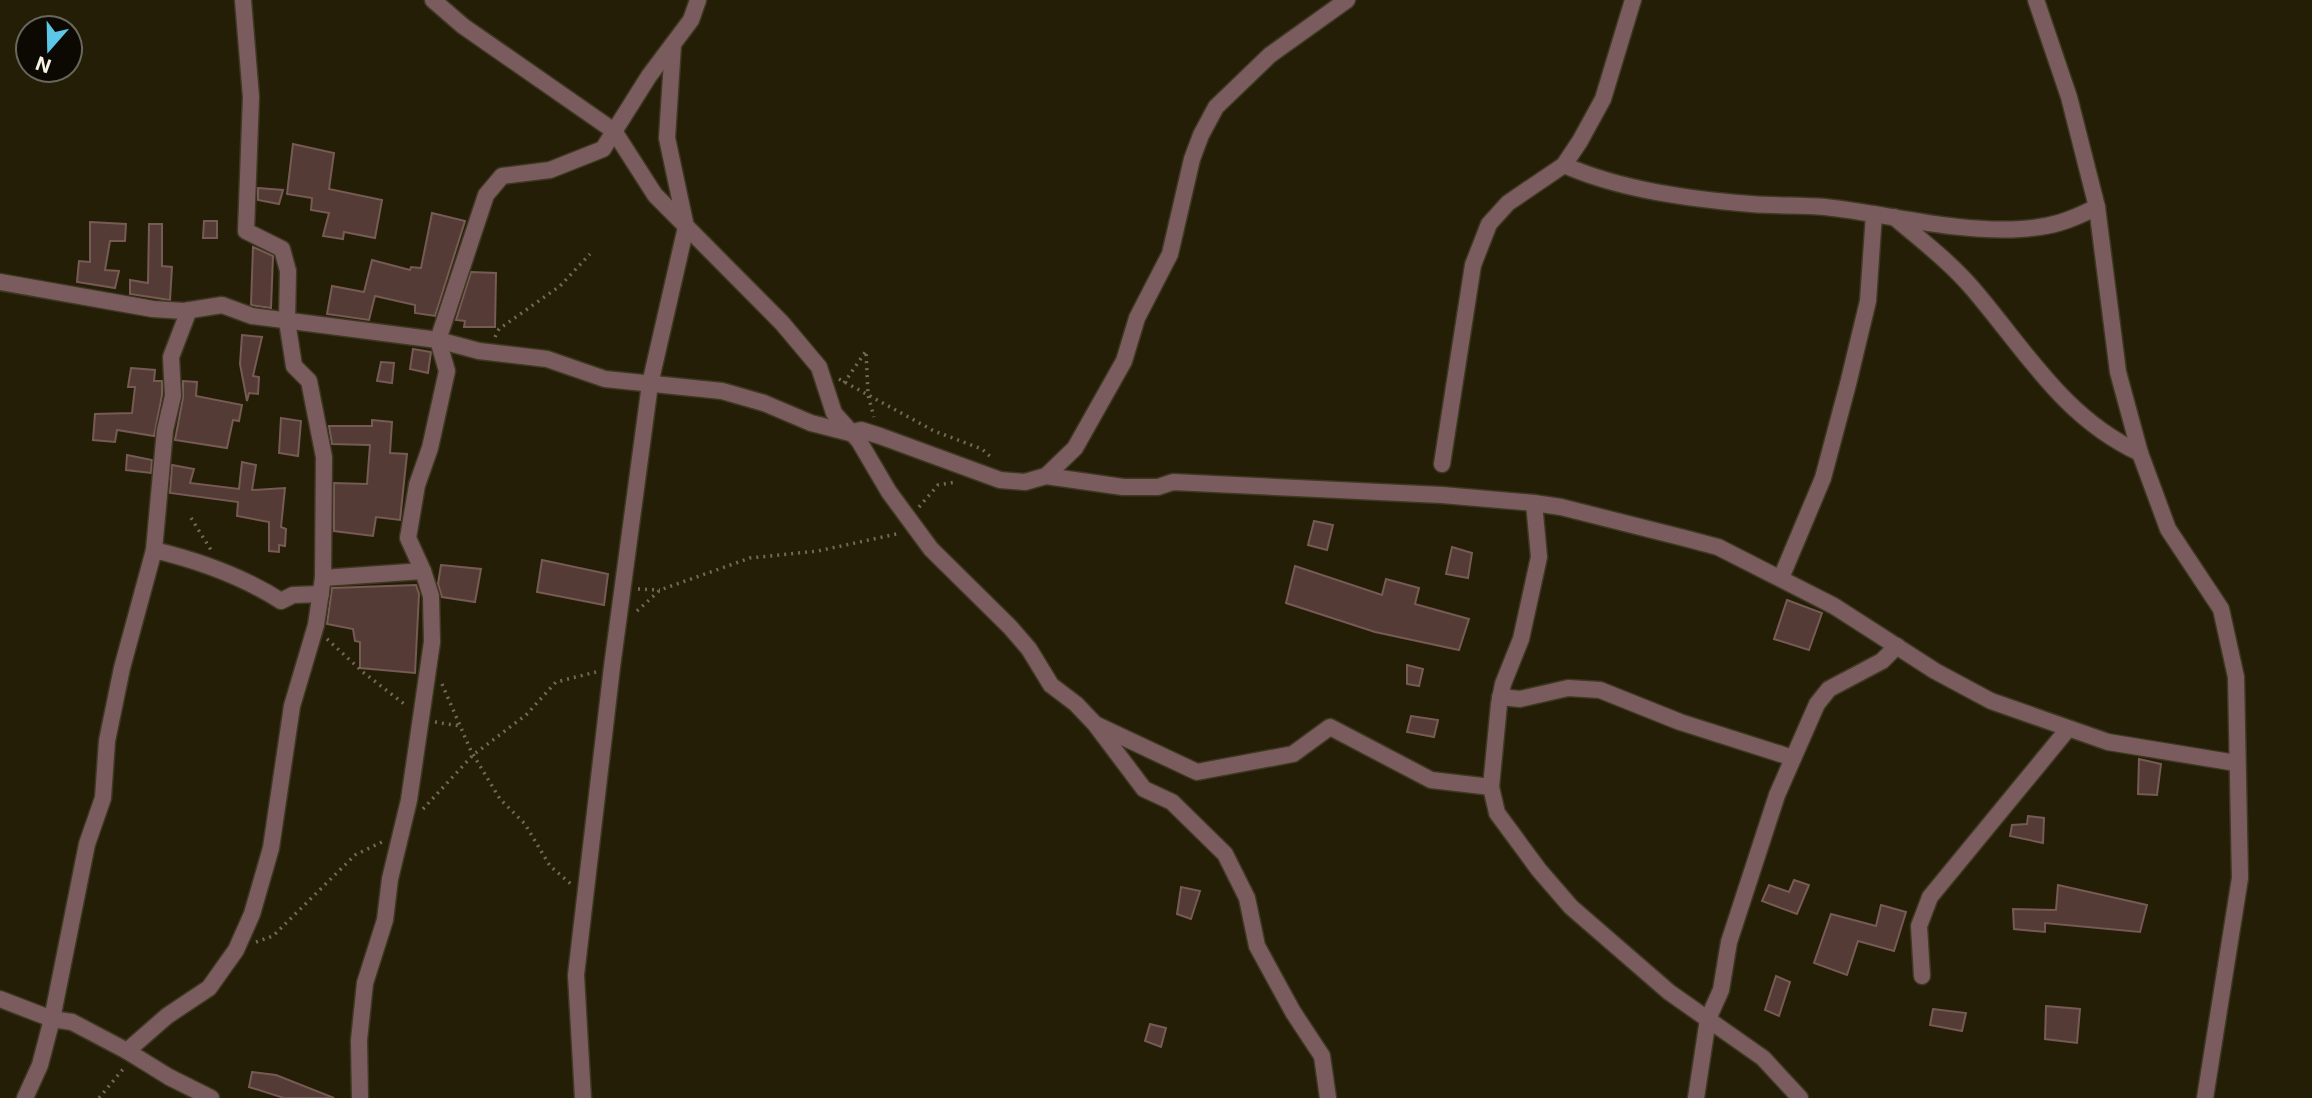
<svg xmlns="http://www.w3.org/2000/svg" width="2312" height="1098" font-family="Inter,sans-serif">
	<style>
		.building { fill: #553b35; stroke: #765a54; stroke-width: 2 }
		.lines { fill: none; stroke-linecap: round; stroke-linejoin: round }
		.street-casing { stroke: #3e3822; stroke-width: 19 }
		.path { stroke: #706a56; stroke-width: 3.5; stroke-dasharray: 2 5; stroke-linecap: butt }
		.street { stroke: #7b5c5e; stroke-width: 16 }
	</style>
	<rect width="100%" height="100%" fill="#251e07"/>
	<g class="building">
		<polygon points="293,144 334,153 329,189 382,200 375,238 344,232 343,239 323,236 329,213 311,210 312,198 287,194"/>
		<polygon points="258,188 283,190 279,204 258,200"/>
		<polygon points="432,213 465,221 435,316 415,313 415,305 375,296 369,320 327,314 332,286 364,292 372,260 410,270 411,267 421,268"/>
		<polygon points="204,221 217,221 217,238 203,238"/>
		<polygon points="90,222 126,224 125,241 110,241 105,270 119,271 115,288 77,282 79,261 90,262"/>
		<polygon points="149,224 162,224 162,266 172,267 170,300 130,294 130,280 148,283"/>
		<polygon points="253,247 273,256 271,308 251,305"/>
		<polygon points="471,272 496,273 495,327 464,327 465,321 456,320"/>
		<polygon points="242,335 262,337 253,376 259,377 258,394 249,393 247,401 240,364"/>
		<polygon points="413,349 431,352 428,373 410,369"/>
		<polygon points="381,362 394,363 392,383 377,381"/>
		<polygon points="131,368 155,370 154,381 162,381 162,395 154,436 117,430 115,442 93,440 95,414 132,413 135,387 128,387"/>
		<polygon points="183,381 197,382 196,396 242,405 239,421 233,420 227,448 175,440 183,398"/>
		<polygon points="281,418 301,421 298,456 279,453"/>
		<polygon points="372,420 392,422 390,453 407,454 400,520 376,517 373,536 334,531 334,483 367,484 370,445 332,444 329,426 372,426"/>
		<polygon points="127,455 152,460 151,473 126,470"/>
		<polygon points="242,462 256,465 252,490 285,488 281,527 286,529 285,546 279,545 279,552 269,551 269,522 237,516 238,502 170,493 172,465 194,469 190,483 239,489"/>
		<polygon points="1314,521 1333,525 1327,550 1308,545"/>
		<polygon points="1452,547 1472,553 1468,578 1446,574"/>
		<polygon points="542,560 608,574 604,605 537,592"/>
		<polygon points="441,565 481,569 475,602 442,597 438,584"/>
		<polygon points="1295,566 1382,595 1386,579 1419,588 1415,604 1469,619 1459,650 1375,632 1286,603"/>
		<polygon points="416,585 419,594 415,673 360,668 360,642 355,641 353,629 327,624 332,588"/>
		<polygon points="1787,600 1822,613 1809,650 1774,639"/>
		<polygon points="1407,665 1423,669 1419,686 1407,684"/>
		<polygon points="1411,716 1438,720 1434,737 1407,732"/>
		<polygon points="2139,759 2161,764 2157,795 2138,794"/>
		<polygon points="2028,816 2044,818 2043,843 2010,836 2012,825 2027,824"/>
		<polygon points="1794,880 1809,885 1797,914 1762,901 1769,885 1789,892"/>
		<polygon points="2058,885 2147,905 2140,932 2045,923 2045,932 2014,929 2013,909 2056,910"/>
		<polygon points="1181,887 1200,891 1191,919 1177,914"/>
		<polygon points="1881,905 1906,912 1894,951 1858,941 1847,975 1814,963 1831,914 1876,926"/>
		<polygon points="1776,976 1790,982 1779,1016 1765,1010"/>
		<polygon points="2046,1006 2080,1009 2077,1043 2045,1039"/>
		<polygon points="1933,1009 1966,1013 1962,1031 1930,1025"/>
		<polygon points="1150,1024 1166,1028 1161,1047 1145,1041"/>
		<polygon points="252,1072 276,1075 334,1098 284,1098 249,1087"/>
	</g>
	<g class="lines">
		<defs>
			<g id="street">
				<polyline points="433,0 463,26 614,131 655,195 782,323 819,367 834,413 859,441 889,492 931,549 1010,627 1029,649 1051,685 1076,704 1095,724 1144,789 1172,802 1225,854 1247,898 1257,946 1293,1012 1322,1056 1328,1098"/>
				<polyline points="2036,0 2069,97 2097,207 2118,372 2140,453 2168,529 2221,609 2236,677 2240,878 2205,1098"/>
				<path d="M1564,165c57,25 125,34 187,39 25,2 50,1 74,3 64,7 131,26 196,22 31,-2 48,-8 76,-22"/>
				<path d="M1894,217c27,23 56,45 79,72 53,62 91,129 167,164"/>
				<polyline points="0,282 153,309 184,311 222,305 252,316 438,340 479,351 547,359 605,379 722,391 764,403 811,423 850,433 861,430 880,436 1000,480 1025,482 1046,476 1123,487 1158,487 1173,482 1442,495 1534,503 1561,507 1684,538 1718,547 1834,606 1935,671 1991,701 2108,742 2236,763"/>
				<polyline points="1442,464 1473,265 1489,224 1508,203 1564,165 1580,141 1603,99 1633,0"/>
				<polyline points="1046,476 1075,448 1124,361 1137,318 1170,254 1192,159 1201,135 1216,107 1270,55 1347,0"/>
				<polyline points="1534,503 1539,557 1521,639 1503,684 1499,704 1491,787 1497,813 1539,870 1571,907 1669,992 1763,1058 1800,1098"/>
				<path d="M154,550c46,11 88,26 127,51l12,-6 28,-1"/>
				<polyline points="423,571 408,538 417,485 430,448 447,371 438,340 486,195 502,176 550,170 603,149 649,76 691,20 698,0"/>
				<polyline points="323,578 423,571 431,596 432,642 409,800 390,879 385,920 365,983 359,1040 360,1098"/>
				<polyline points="1781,578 1823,478 1848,384 1868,301 1874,214"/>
				<polyline points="1500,697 1520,699 1568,688 1600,690 1680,722 1793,758"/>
				<polyline points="1097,725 1197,772 1293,754 1330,727 1431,780 1491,787"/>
				<polyline points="1922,976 1919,926 1930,897 2068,729"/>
				<polyline points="0,999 52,1019 87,844 103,798 107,741 122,668 154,550 165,430 173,396 171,357 189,310"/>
				<polyline points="127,1051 169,1077 211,1098"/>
				<polyline points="25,1098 40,1065 52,1019 72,1022 127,1051 167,1016 209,988 236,950 252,914 271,848 292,706 316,625 323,578 324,457 309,381 294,366 287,321 288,271 282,249 246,231 251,97 243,0"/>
				<polyline points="583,1098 576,975 612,667 650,384 686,227 667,138 673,45"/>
				<polyline points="1696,1098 1708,1019 1721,990 1729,942 1777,795 1817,704 1829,689 1882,661 1897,646"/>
			</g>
		</defs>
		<use href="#street" class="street-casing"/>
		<g class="path">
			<polyline points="495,337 499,329 560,286 590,254"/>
			<polyline points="839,379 934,431 982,449 993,459"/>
			<polyline points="844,383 866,351 868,395 874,417"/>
			<polyline points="919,507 938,485 956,482"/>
			<polyline points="191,518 211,550"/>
			<polyline points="638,589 660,590"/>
			<polyline points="637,611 660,590 750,558 818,551 901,533"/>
			<polyline points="327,639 364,673 407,706"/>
			<polyline points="442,684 471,751 500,799 525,824 550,866 571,884"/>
			<polyline points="435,722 460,726"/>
			<polyline points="423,809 473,755 526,715 556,682 596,672"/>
			<polyline points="256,942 273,936 355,855 382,842"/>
			<polyline points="99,1098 124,1068"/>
		</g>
		<use href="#street" class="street"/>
	</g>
	<g transform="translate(49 49) rotate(200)"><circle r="33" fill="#0b0902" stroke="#69675d" stroke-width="2"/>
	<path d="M0-5L12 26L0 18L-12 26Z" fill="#5dc7e8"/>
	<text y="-10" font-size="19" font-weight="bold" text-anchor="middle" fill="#f7f4e5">N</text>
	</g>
</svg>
